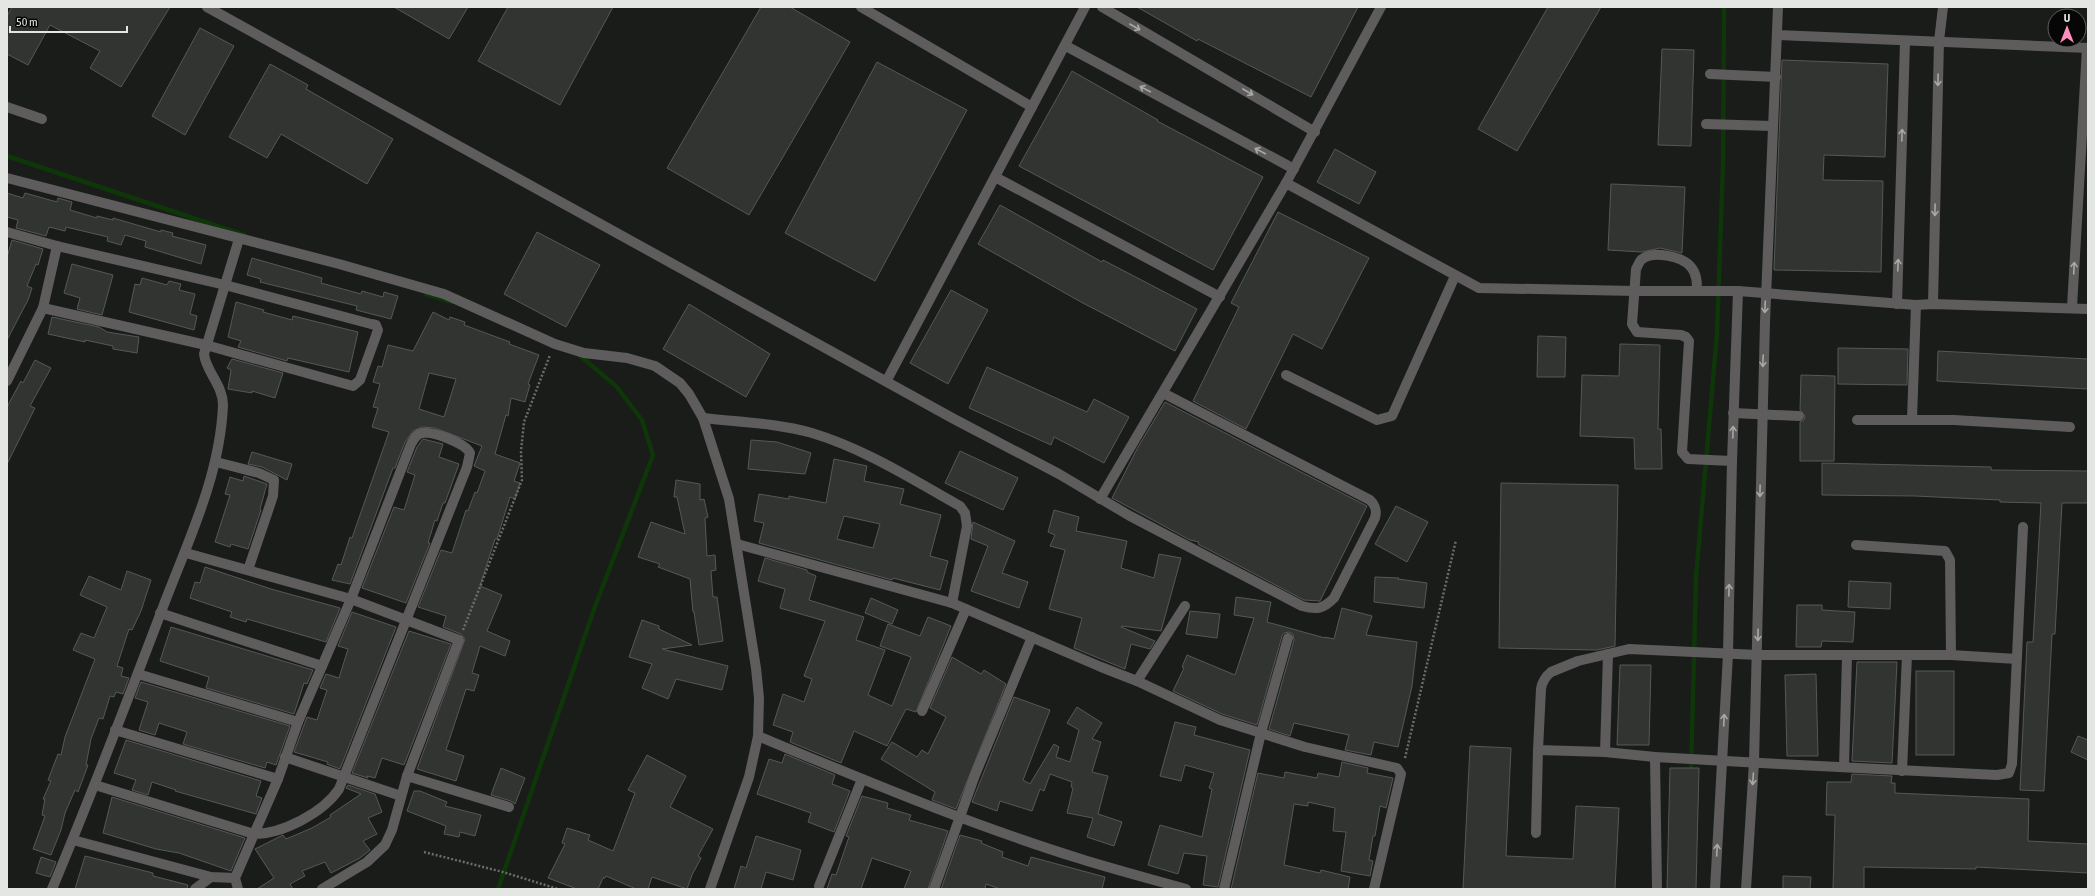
<svg xmlns="http://www.w3.org/2000/svg" width="2095" height="896" font-family="'Asap Condensed',sans-serif">
	<style>
		.lines { fill: none; stroke-linecap: round; stroke-linejoin: round }
		.stream { stroke: #0e3609; stroke-width: 4.5 }
		.building { fill: #323432; stroke: #565856; fill-rule: evenodd }
		.path { stroke: #6b6d6a; stroke-width: 2.5; stroke-dasharray: 2 2; stroke-linecap: butt }
		.minor { stroke: #5e5c5c; stroke-width: 10 }
		.oneway { stroke: #a8a8a7 }
	</style>
	<rect width="100%" height="100%" fill="#1a1c19"/>
	<g class="lines">
		<g class="stream">
			<polyline points="7,156 244,235"/>
			<polyline points="426,294 452,302"/>
			<polyline points="1691,774 1696,577 1717,333 1723,165 1724,7"/>
			<polyline points="498,889 593,612 653,455 642,420 616,386 578,354"/>
		</g>
	</g>
	<g class="building">
		<polygon points="12,7 170,7 121,87 90,68 100,51 50,25 28,65 7,54 7,16"/>
		<polygon points="394,7 468,7 449,39"/>
		<polygon points="508,7 613,7 560,105 478,61"/>
		<polygon points="761,7 790,7 850,42 749,215 667,168"/>
		<polygon points="1137,7 1358,7 1311,97 1198,39 1197,41"/>
		<polygon points="1548,7 1601,7 1517,151 1478,129"/>
		<polygon points="200,28 234,46 185,135 152,116"/>
		<polygon points="1662,49 1694,50 1691,146 1658,145"/>
		<polygon points="1782,60 1888,64 1885,157 1824,155 1823,180 1883,181 1881,272 1774,270"/>
		<polygon points="877,62 967,110 875,281 785,233"/>
		<polygon points="270,64 308,85 306,89 393,139 367,184 281,134 267,158 229,137"/>
		<polygon points="1072,71 1158,120 1157,121 1263,177 1213,270 1019,166"/>
		<polygon points="1335,149 1376,172 1359,204 1317,182"/>
		<polygon points="1611,184 1685,187 1682,253 1660,248 1642,252 1608,250"/>
		<polygon points="7,193 23,198 25,193 57,202 58,198 72,202 70,210 97,218 97,216 113,220 113,218 161,232 161,230 173,233 172,236 206,245 201,264 145,247 146,241 125,235 121,245 107,241 108,237 66,227 65,231 49,227 46,236 16,228 18,220 7,217"/>
		<polygon points="1000,205 1102,262 1103,260 1197,309 1175,351 1081,302 978,244"/>
		<polygon points="1278,212 1369,258 1322,349 1293,334 1246,429 1193,401 1239,307 1231,303"/>
		<polygon points="537,232 600,265 566,327 504,294"/>
		<polygon points="12,240 43,249 38,265 36,264 27,286 32,288 28,300 7,340 7,257"/>
		<polygon points="252,258 322,278 321,283 361,294 362,291 383,297 384,292 398,296 391,319 356,310 357,306 260,282 261,279 247,275"/>
		<polygon points="72,264 113,275 102,315 77,309 80,298 64,293"/>
		<polygon points="142,278 167,285 169,281 181,284 179,290 195,294 190,314 197,316 194,330 129,312 135,284 140,285"/>
		<polygon points="951,290 988,310 948,384 910,363"/>
		<polygon points="236,302 264,310 263,312 292,320 293,316 358,332 349,372 288,358 287,361 238,347 241,341 228,337"/>
		<polygon points="689,304 770,354 746,397 663,349"/>
		<path d="M433,312l16,8 1,-3 15,5 -1,3 46,17 -1,2 30,11 -11,29 2,1 -5,17 -14,-4 -3,18 -2,-1 -11,39 25,9 -6,18 6,2 -5,16 -5,-2 -13,42h-2l-15,47 22,9 -15,36 23,10 -5,15 -25,-10 -8,27 7,2 -5,16 -8,-2 -20,61 18,6 -8,25 -39,-12 48,-130 -4,-5 -18,-7 3,-11 -28,-9 23,-57 11,3 14,-43 2,1 7,-19 2,1 8,-22 -11,-5 8,-20 -47,-18 -13,-1 -9,4 -8,11 -10,26h-2l-43,116 -18,-4 6,-16 3,1 9,-28 2,1 37,-106 -17,-5 6,-19 -5,-1 7,-23 -7,-2 5,-16 4,1 6,-22 25,6zM429,373l27,6 -12,38 -25,-8z"/>
		<polygon points="52,317 99,327 107,332 139,337 137,353 113,349 113,346 85,340 85,342 48,334"/>
		<polygon points="1538,336 1566,337 1565,377 1537,377"/>
		<polygon points="1620,344 1660,345 1658,429 1661,429 1662,469 1635,469 1634,438 1580,436 1582,375 1619,376"/>
		<polygon points="1838,348 1908,349 1907,385 1838,384"/>
		<polygon points="1938,351 2088,359 2088,389 1937,381"/>
		<polygon points="232,359 283,373 275,398 252,391 252,393 228,389 231,370 227,368"/>
		<polygon points="35,360 51,368 30,406 35,408 7,464 7,407 21,381 23,383"/>
		<polygon points="987,367 1087,412 1094,399 1129,417 1104,463 1054,437 1051,445 969,408"/>
		<polygon points="1801,375 1835,376 1834,461 1800,461 1800,422 1804,420 1805,416 1800,410"/>
		<polygon points="1165,402 1367,506 1320,601 1304,600 1198,544 1199,542 1190,540 1112,498 1138,447"/>
		<polygon points="423,439 443,444 439,457 459,464 445,503 443,503 437,521 435,520 428,543 430,543 406,603 362,588 394,507 404,510 415,475 407,472 417,447"/>
		<polygon points="751,440 777,442 811,453 805,474 748,469"/>
		<polygon points="960,451 1018,478 1003,510 945,483"/>
		<polygon points="252,452 292,464 287,480 262,467 248,464"/>
		<path d="M834,459l33,7 -3,15 40,8 -4,15 41,11 -11,41 18,5 -8,29 -47,-12 -1,2 -133,-37 5,-20 -10,-2 5,-27 30,5v-3l37,7zM844,516l36,8 -7,24 -36,-9z"/>
		<polygon points="1822,463 1991,467 1991,470 2088,471 2088,503 2062,503 2055,634 2052,634 2044,791 2020,790 2027,642 2033,642 2041,503 2000,502 2000,500 1915,496 1822,495"/>
		<polygon points="244,476 267,484 260,509 261,510 248,549 231,544 230,547 215,542 230,495 225,494 230,477 243,481"/>
		<polygon points="676,480 700,484 700,500 704,499 708,517 705,518 707,556 715,555 716,570 711,571 713,597 717,597 723,641 699,645 694,612 693,612 690,579 658,567 660,564 638,557 651,522 685,534 677,497 674,497"/>
		<polygon points="1501,483 1618,485 1615,646 1597,650 1499,648"/>
		<polygon points="1396,506 1428,522 1407,562 1375,544"/>
		<polygon points="1054,510 1079,517 1076,531 1127,541 1121,568 1154,578 1159,554 1181,558 1161,631 1122,626 1121,627 1155,641 1150,649 1131,644 1125,669 1074,648 1082,618 1049,609 1065,550 1050,546 1055,535 1048,532"/>
		<polygon points="973,522 1015,541 1002,573 1028,582 1019,608 971,591 988,546 971,539"/>
		<polygon points="765,558 807,570 807,572 816,576 809,600 864,617 856,640 885,650 868,695 892,706 911,657 880,646 888,624 920,636 928,617 951,626 916,712 906,709 887,746 854,731 841,763 790,742 793,732 773,725 783,694 804,702 812,679 804,676 825,621 780,608 785,589 758,581"/>
		<polygon points="205,567 271,589 340,608 326,642 247,619 246,622 230,617 232,612 190,598 195,582 200,583"/>
		<polygon points="127,571 151,580 141,611 132,630 129,629 117,666 123,668 121,676 129,678 123,694 116,692 114,697 110,696 103,719 99,718 91,739 86,765 88,765 78,792 75,790 65,813 61,830 51,855 33,849 45,816 42,815 45,799 43,799 51,781 48,780 58,754 61,755 65,737 95,659 73,650 81,633 94,638 107,607 80,595 89,576 121,590"/>
		<polygon points="1375,577 1399,578 1398,579 1427,583 1424,608 1374,602"/>
		<polygon points="1849,581 1891,583 1890,609 1848,607"/>
		<polygon points="1236,597 1271,602 1267,622 1325,638 1325,637 1334,639 1342,608 1372,616 1366,635 1417,642 1412,686 1398,747 1374,742 1371,755 1345,750 1349,735 1294,723 1290,736 1269,729 1294,640 1293,634 1289,632 1284,633 1282,636 1257,725 1222,714 1173,691 1184,668 1182,667 1187,655 1235,675 1254,618 1234,615"/>
		<polygon points="871,598 898,610 892,624 865,613"/>
		<polygon points="1797,605 1822,605 1822,610 1855,612 1853,642 1822,641 1821,647 1796,647"/>
		<polygon points="1190,611 1220,614 1217,638 1186,634"/>
		<polygon points="352,612 396,627 340,769 327,764 328,762 294,752 307,717 317,720 327,690 320,688 326,674 339,678 348,649 338,646"/>
		<polygon points="642,620 659,626 659,629 692,645 662,649 728,666 722,690 676,679 668,699 642,688 652,664 629,657"/>
		<polygon points="171,627 313,670 307,684 304,683 294,714 206,688 209,677 160,661"/>
		<polygon points="409,631 451,644 404,765 382,758 375,778 367,776 368,778 352,773"/>
		<polygon points="952,657 981,674 984,670 1006,684 956,809 932,800 935,792 881,759 892,742 917,757 922,750 928,754 946,717 930,708"/>
		<polygon points="1857,662 1897,662 1892,763 1852,761"/>
		<polygon points="1620,665 1651,665 1649,745 1617,745"/>
		<rect x="1916" y="671" width="38" height="84"/>
		<polygon points="1816,674 1818,756 1787,756 1785,675"/>
		<polygon points="141,682 290,726 276,765 267,762 265,768 183,744 187,732 159,723 155,735 139,730 148,702 135,698"/>
		<polygon points="1014,697 1050,710 1023,780 1030,784 1054,744 1059,747 1056,757 1070,762 1079,730 1067,723 1077,707 1102,723 1092,739 1101,742 1092,772 1108,776 1098,814 1122,822 1114,846 1087,837 1093,818 1067,813 1073,788 1071,787 1072,782 1050,774 1044,791 1040,789 1032,811 1000,801 997,811 972,802"/>
		<polygon points="1175,722 1196,727 1194,735 1250,750 1218,887 1203,885 1207,856 1184,853 1178,874 1148,865 1160,825 1202,837 1212,789 1209,788 1214,773 1185,765 1181,781 1160,776"/>
		<polygon points="2078,736 2088,740 2088,760 2071,752"/>
		<polygon points="126,740 261,781 256,796 262,798 256,814 175,791 176,790 152,782 148,795 132,790 136,780 114,773"/>
		<polygon points="1470,746 1511,748 1506,856 1573,859 1576,806 1619,808 1615,889 1463,889"/>
		<polygon points="785,754 835,775 832,784 850,791 834,832 808,822 811,813 757,794 769,759 782,763"/>
		<polygon points="647,755 686,776 670,807 713,829 698,856 701,858 692,875 687,889 652,877 648,889 636,889 606,876 605,878 603,878 598,889 577,889 548,878 565,844 562,843 567,828 590,835 588,840 613,851 635,793 628,790"/>
		<polygon points="1342,762 1368,768 1367,773 1393,778 1386,808 1380,806 1375,836 1373,836 1369,860 1373,861 1370,876 1341,871 1346,832 1333,831 1335,808 1308,802 1308,806 1294,804 1284,865 1320,873 1321,870 1350,877 1348,889 1231,889 1258,773 1284,778 1285,772 1317,778 1318,773 1339,777"/>
		<polygon points="501,768 525,778 515,804 511,801 491,795"/>
		<polygon points="1670,768 1699,768 1696,889 1667,889"/>
		<polygon points="1852,774 1892,776 1891,783 1895,783 1895,793 2029,799 2028,841 2088,844 2088,873 1976,867 1976,869 1864,867 1864,889 1833,889 1835,815 1826,815 1827,782 1851,782"/>
		<polygon points="348,785 375,794 382,812 368,818 377,834 363,841 370,850 360,858 331,873 325,862 302,871 305,876 290,884 293,889 257,889 274,878 255,849 283,835 286,839 312,828 331,817 330,815 361,794 346,788"/>
		<polygon points="414,791 420,791 447,802 445,806 481,815 475,836 460,832 459,837 444,834 446,826 407,811"/>
		<polygon points="862,796 888,803 887,808 911,815 909,820 948,831 928,889 904,889 911,871 872,858 861,889 827,889 832,874 836,875 849,837 846,836"/>
		<polygon points="112,797 245,838 231,871 179,853 156,849 103,833"/>
		<polygon points="960,835 982,841 981,843 1003,852 1002,857 1028,866 1031,857 1105,877 1102,889 1000,889 986,884 985,889 941,889"/>
		<polygon points="756,836 801,850 793,880 766,872 761,889 734,889 741,866 746,868"/>
		<polygon points="85,856 153,873 153,876 188,885 187,889 75,889"/>
		<polygon points="41,857 56,862 50,877 36,873"/>
		<polygon points="1783,876 1811,877 1810,889 1783,889"/>
	</g>
	<g class="lines">
		<g class="path">
			<polyline points="463,630 522,480 521,451 524,422 550,355"/>
			<polyline points="1405,758 1456,540"/>
			<polyline points="424,852 503,872 558,889"/>
		</g>
		<g class="minor">
			<path d="M207,7l747,412 105,55 71,42 172,90c15,4 21,3 32,-8l41,-80c2,-7 1,-12 -5,-18l-207,-107"/>
			<polyline points="861,7 1032,107"/>
			<polyline points="1102,7 1315,132"/>
			<polyline points="1777,35 2088,48"/>
			<polyline points="1066,46 1294,169"/>
			<polyline points="1710,74 1776,77"/>
			<polyline points="7,107 42,119"/>
			<polyline points="1706,124 1772,126"/>
			<polyline points="995,177 1220,297"/>
			<polyline points="7,178 339,264 444,294 555,344 584,353 627,358 655,366 680,383 689,394 703,418 729,499 756,668 759,698 758,736 749,777 710,889"/>
			<polyline points="1286,183 1479,288 1635,291 1738,291 1916,305 1933,304 2088,309"/>
			<polyline points="7,232 57,246 225,285 371,324 376,325 378,330 360,380 353,386 206,345 43,308"/>
			<path d="M1697,291c0,-8 0,-17 -6,-24 -9,-11 -39,-17 -50,-7 -2,2 -3,6 -5,9l-4,55 5,8 44,3 5,2 3,4 -7,111 6,7 44,2"/>
			<polyline points="1897,304 1905,41"/>
			<polyline points="1933,304 1939,41 1943,7"/>
			<polyline points="2072,307 2087,48"/>
			<polyline points="1286,375 1377,420 1392,416 1455,276"/>
			<polyline points="887,380 1085,7"/>
			<polyline points="7,381 43,308 57,246"/>
			<polyline points="1733,413 1799,416"/>
			<path d="M703,418c36,4 74,5 109,15 53,16 100,46 148,73l5,7 2,13 -15,77"/>
			<polyline points="1912,419 1916,305"/>
			<polyline points="1857,420 1954,420 2070,427"/>
			<polyline points="216,462 259,473 274,480 273,496 248,570"/>
			<polyline points="1100,499 1286,183 1381,7"/>
			<polyline points="737,544 952,603 1101,667 1137,681 1220,720 1305,747 1397,768 1401,774 1374,889"/>
			<polyline points="1856,545 1945,551 1950,560 1951,655"/>
			<polyline points="186,553 351,599 459,640 407,776 392,830 385,845 367,862 322,889"/>
			<polyline points="160,613 322,666"/>
			<path d="M2017,659l-66,-4h-193l-129,-6 -51,12 -27,11c-6,5 -9,10 -10,17l-3,61 67,2 50,5 124,7 218,11 12,-2 3,-9 11,-237"/>
			<polyline points="138,674 298,722"/>
			<polyline points="1137,681 1185,606"/>
			<polyline points="922,711 966,609"/>
			<polyline points="115,730 278,779"/>
			<path d="M758,736c106,44 213,89 323,123 35,11 70,20 105,30"/>
			<polyline points="1605,752 1608,654"/>
			<polyline points="285,757 401,796"/>
			<polyline points="1655,757 1657,889"/>
			<polyline points="1844,767 1847,656"/>
			<polyline points="1902,771 1907,655"/>
			<polyline points="407,776 509,807"/>
			<path d="M95,785l159,49c28,0 69,-21 85,-45l128,-322 3,-14c-5,-10 -37,-22 -48,-20 -6,1 -8,6 -11,11l-60,155 -53,123 -20,57 -43,99 3,11"/>
			<polyline points="1536,833 1538,750"/>
			<polyline points="73,840 211,877 235,878"/>
			<polyline points="819,886 862,779"/>
			<path d="M52,889c38,-90 73,-182 108,-274 25,-68 60,-136 63,-210 0,-20 -17,-33 -19,-51l35,-115"/>
			<polyline points="195,889 211,877"/>
			<polyline points="934,889 975,775 1032,637"/>
			<polyline points="1224,889 1261,733 1288,638"/>
			<polyline points="1715,889 1728,654 1732,461 1738,291"/>
			<polyline points="1746,889 1754,762 1765,322 1778,7"/>
		</g>
	</g>
	<defs><path id="oneway-shaft" d="M-6 0H5M1.5-3L5.5 0L1.5 3" fill="none" stroke-width="1.6" stroke-linecap="round" stroke-linejoin="round"/></defs>
	<g class="oneway">
		<use href="#oneway-shaft" transform="translate(1135 27) rotate(30)"/>
		<use href="#oneway-shaft" transform="translate(1938 80) rotate(91)"/>
		<use href="#oneway-shaft" transform="translate(1145 89) rotate(-152)"/>
		<use href="#oneway-shaft" transform="translate(1248 92) rotate(30)"/>
		<use href="#oneway-shaft" transform="translate(1902 135) rotate(-88)"/>
		<use href="#oneway-shaft" transform="translate(1260 151) rotate(-152)"/>
		<use href="#oneway-shaft" transform="translate(1935 210) rotate(91)"/>
		<use href="#oneway-shaft" transform="translate(1898 265) rotate(-88)"/>
		<use href="#oneway-shaft" transform="translate(2074 268) rotate(-87)"/>
		<use href="#oneway-shaft" transform="translate(1765 307) rotate(93)"/>
		<use href="#oneway-shaft" transform="translate(1763 361) rotate(92)"/>
		<use href="#oneway-shaft" transform="translate(1733 432) rotate(-88)"/>
		<use href="#oneway-shaft" transform="translate(1760 491) rotate(91)"/>
		<use href="#oneway-shaft" transform="translate(1729 590) rotate(-89)"/>
		<use href="#oneway-shaft" transform="translate(1758 635) rotate(91)"/>
		<use href="#oneway-shaft" transform="translate(1724 720) rotate(-87)"/>
		<use href="#oneway-shaft" transform="translate(1753 779) rotate(94)"/>
		<use href="#oneway-shaft" transform="translate(1717 850) rotate(-87)"/>
	</g>
	<rect width="2095" height="896" fill="none" stroke="#e4e6e4" stroke-width="16"/>
	<g transform="translate(2067 28)"><circle r="19" fill="#060606" stroke="#5f605f"/>
	<path d="M0-3L7 15L0 10L-7 15Z" fill="#ff8ebb"/>
	<text y="-6" font-size="11" font-weight="bold" text-anchor="middle" fill="#e4e6e4">U</text>
	</g>
	<path d="M10 26v6h117v-6" fill="none" stroke="#e4e6e4" stroke-width="2"/>
	<text x="16" y="26" font-size="12" fill="#e4e6e4" stroke="#060606" stroke-width="3" paint-order="stroke">50 m</text>
</svg>
